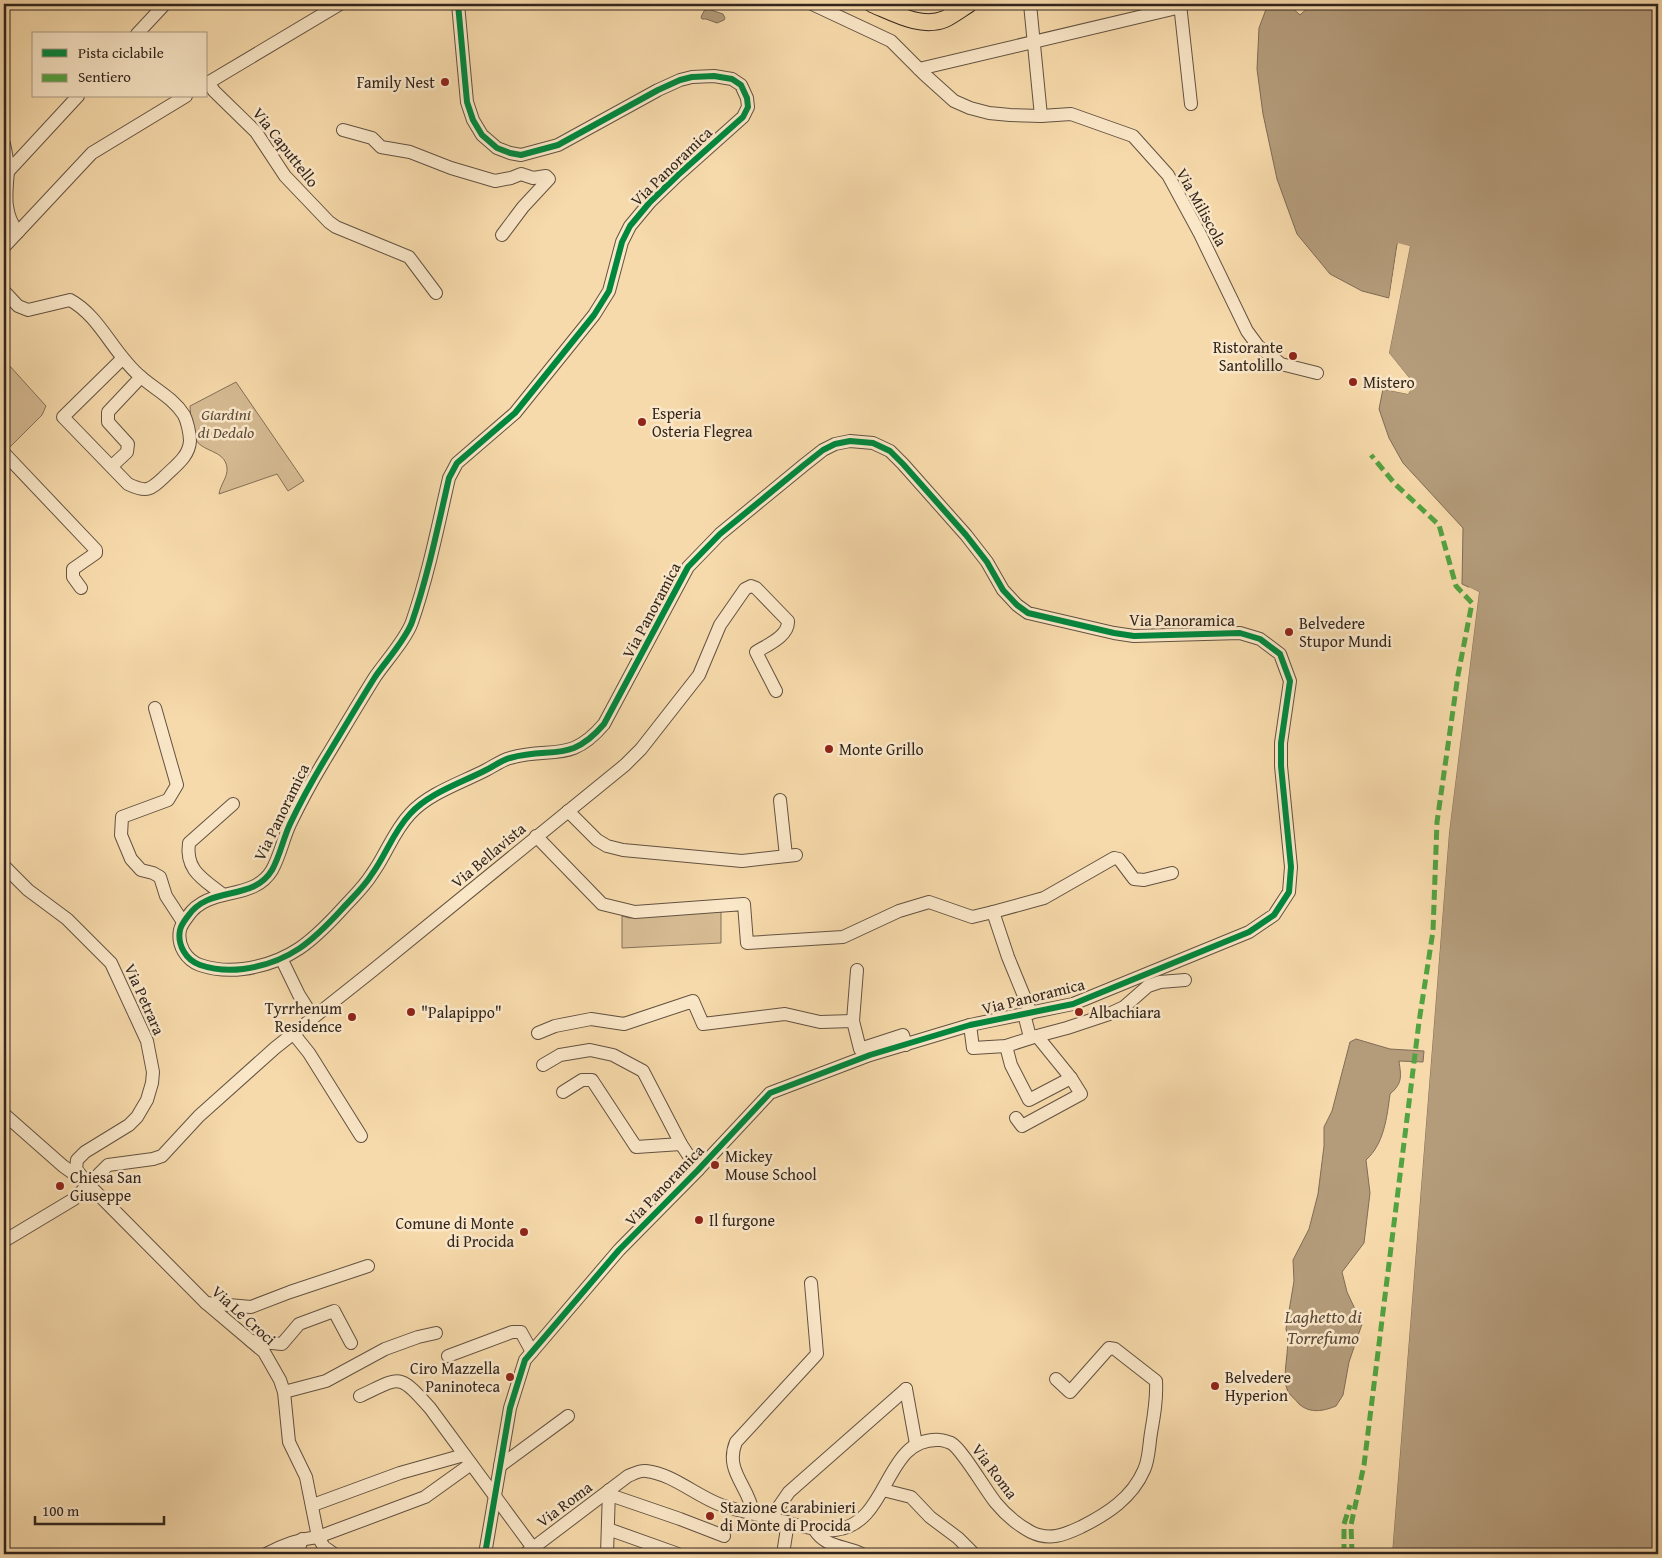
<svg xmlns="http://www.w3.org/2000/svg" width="1662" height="1558" font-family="'Gentium Book Plus',serif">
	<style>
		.green { fill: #d6bb93; stroke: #847058 }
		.water { fill: #b49c7b; stroke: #806c56 }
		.pier { fill: #f7daab }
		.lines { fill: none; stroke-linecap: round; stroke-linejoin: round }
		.minor-casing { stroke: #635241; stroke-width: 14 }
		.major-casing { stroke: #32251e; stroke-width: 18 }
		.minor { stroke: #fae7c8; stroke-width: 12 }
		.major { stroke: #f7daab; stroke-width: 16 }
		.quiet { stroke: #52a341; stroke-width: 5; stroke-dasharray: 10 5; stroke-linecap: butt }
		.cycleway-casing { stroke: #fae7c8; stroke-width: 9 }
		.cycleway { stroke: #00873e; stroke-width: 6 }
		.poi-dot { fill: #8f2418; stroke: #fae7c8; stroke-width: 2 }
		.labels { text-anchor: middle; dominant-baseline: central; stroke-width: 5; stroke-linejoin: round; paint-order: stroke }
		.poi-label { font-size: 16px; fill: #32251e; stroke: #fae7c8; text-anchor: start }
		.street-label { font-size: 16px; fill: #32251e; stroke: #fae7c8 }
		.park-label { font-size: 16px; font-style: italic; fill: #5b4a3b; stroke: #fae7c8 }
		.water-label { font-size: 18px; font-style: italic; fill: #59493a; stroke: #fae7c8 }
	</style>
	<rect width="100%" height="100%" fill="#f7daab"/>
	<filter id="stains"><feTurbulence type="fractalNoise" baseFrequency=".004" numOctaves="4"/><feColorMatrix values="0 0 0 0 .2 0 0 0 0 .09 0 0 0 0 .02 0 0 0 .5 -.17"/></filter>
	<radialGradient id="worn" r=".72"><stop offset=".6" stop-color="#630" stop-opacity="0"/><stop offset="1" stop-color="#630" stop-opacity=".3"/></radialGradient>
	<g class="green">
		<polygon points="8,364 46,406 42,415 4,453 4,368"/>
		<path d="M236,382l68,99 -16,10 -11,-17 -58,20c1,-9 9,-17 8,-26 -2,-19 -26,-15 -33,-31 -4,-9 -3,-21 -4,-31z"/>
		<polygon points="721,911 721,943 622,948 622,916 629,918"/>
	</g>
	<g class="water">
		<polygon points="1268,4 1288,4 1300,15 1311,5 1310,4 1658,4 1658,1554 1392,1554 1449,833 1479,592 1462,584 1463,528 1403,463 1389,438 1379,409 1383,389 1408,394 1414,384 1389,353 1410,246 1397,244 1389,298 1362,291 1330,274 1297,234 1277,179 1263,114 1257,69 1259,28"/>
		<polygon points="708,9 723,14 725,18 724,20 717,23 706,19 702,19 701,17 704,11"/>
		<path d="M1356,1039l34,10 34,2 -1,11 -24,-1c2,15 4,22 -9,33 -3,23 -6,50 -24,66l4,33 -6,50 -22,29 5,20 15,32 -13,38 -6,33 -7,11c-12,5 -26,8 -37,-2 -3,-4 -8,-8 -11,-12 -8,-17 4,-45 -2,-63l8,-48 -1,-21 16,-31 9,-35 6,-48v-19l8,-16 18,-69z"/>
	</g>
	<g class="pier">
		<polygon points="1398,243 1410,246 1389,353 1414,384 1408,394 1388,390 1388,388 1407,391 1411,384 1386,353 1407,248 1400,246 1392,298 1389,300"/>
		<polygon points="1469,587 1479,592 1449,833 1392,1554 1389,1554 1447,832 1477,593 1470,590"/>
	</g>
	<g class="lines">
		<defs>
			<g id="minor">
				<path d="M458,4l9,98 6,18 9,15 15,13 13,5 11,2 37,-10 100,-55 22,-10 12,-3 22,-1 18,3 9,6 6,13 1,9 -5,10 -65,58 -28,27 -20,24 -8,16 -13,49 -15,24 -79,98 -58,50 -8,15c-11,48 -21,98 -37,144 -6,17 -26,39 -37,55 -17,27 -34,56 -51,84 -12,20 -24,42 -34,63 -7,15 -10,32 -18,46 -19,32 -63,15 -84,46 -3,4 -7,9 -8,14 -3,15 6,30 20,35 15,5 27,6 43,4 46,-6 70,-28 100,-61 10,-11 21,-21 29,-34 14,-19 21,-42 38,-60 19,-21 51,-31 76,-44 8,-4 16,-10 24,-12 42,-12 60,6 94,-34l84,-157 32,-33 84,-69 19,-15 12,-6 15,-3 23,2 17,8 13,13 63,71 21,27 16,28 14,15 11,8 86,20 20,3 106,-3 20,6 20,15 10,27 -9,62v23l10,101 -2,25 -15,23 -25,17 -176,72 -103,21 -100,30 -100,38 -72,77 -79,80 -94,110 -15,48 -25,146"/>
				<polyline points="812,4 891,41 924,74 954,101 970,108 989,113 1010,115 1041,116 1071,114 1133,136 1168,175 1200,234 1247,331 1258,346 1281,364 1317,373"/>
				<polyline points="1030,4 1041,116"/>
				<polyline points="1180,4 1191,104"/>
				<polyline points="137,34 165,4"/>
				<polyline points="919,69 1181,7"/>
				<polyline points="208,82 214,91 256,132 285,176 329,222 336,227 409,257 436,293"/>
				<polyline points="206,84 340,4"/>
				<polyline points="343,130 372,138 381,147 410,152 451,168 495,181 511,178 521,174 533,178 546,176 549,179 523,207 502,235"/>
				<path d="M4,144c2,9 4,18 4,27 -2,22 -5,43 10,61"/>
				<polyline points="4,176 78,96"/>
				<polyline points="4,247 92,153 186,96"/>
				<path d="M4,291l14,15 10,4 42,-10c30,16 44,55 71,77 15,13 32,21 43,38 3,6 6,18 6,26 -1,16 -15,25 -26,36 -14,13 -17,16 -36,7l-65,-67 60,-59"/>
				<polyline points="4,453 96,550 96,553 73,569 73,577 81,588"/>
				<polyline points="112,466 127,452 128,444 108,422 108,412 141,377"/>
				<polyline points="155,708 177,785 168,800 122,817 121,835 131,859 141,870 153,873 160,877 166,896 183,922"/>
				<polyline points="780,800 786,856"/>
				<polyline points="568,811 597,840 607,846 623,850 742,861 796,855"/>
				<polyline points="536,836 602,904 635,912 744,904 747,943 843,937 899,911 929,902 972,917 993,912 1044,898 1114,858 1119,859 1134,879 1144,880 1172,873"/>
				<polyline points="4,866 28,890 67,919 111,963 147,1041 153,1072 152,1083 147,1100 137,1117 129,1125 85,1152 77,1160 76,1169 88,1184 206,1303 264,1352 280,1380 284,1392 289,1442 306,1477 318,1537 324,1547 334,1554"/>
				<path d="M222,894c-19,-15 -37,-24 -33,-51l44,-39"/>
				<polyline points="993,912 1008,957 1031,1013"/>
				<polyline points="282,960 299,995 313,1017"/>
				<polyline points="1024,1014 1030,1037"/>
				<polyline points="853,1021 857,970"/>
				<polyline points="970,1025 973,1048 1006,1046 1037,1036 1067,1028 1109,1014 1124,1007 1148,986 1160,982 1185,980"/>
				<polyline points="293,1033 309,1053 361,1136"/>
				<polyline points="538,1033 555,1026 591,1019 624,1024 693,1001 703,1024 785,1014 820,1022 853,1021 860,1049 903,1035 906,1045"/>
				<polyline points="1006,1046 1011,1065 1029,1100 1071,1078"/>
				<polyline points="543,1065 560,1055 590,1050 613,1055 643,1071 681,1144 698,1170"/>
				<polyline points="563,1092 582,1080 592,1080 636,1147 681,1144"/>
				<polyline points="4,1114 63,1166 80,1178"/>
				<polyline points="1016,1118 1022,1126 1081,1094 1071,1078 1037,1036"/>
				<path d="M4,1241l70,-42 34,-34 45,-6 9,-3 37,-40 76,-68 97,-77 253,-206 16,-16 58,-74 21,-50 25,-36 6,-3 5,2 32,33c1,15 -21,24 -32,31l20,39"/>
				<polyline points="206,1303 251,1307 290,1292 368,1266"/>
				<polyline points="251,1341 282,1344 299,1324 334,1311 351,1343"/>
				<polyline points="448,1356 512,1332 521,1332 532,1352"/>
				<polyline points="906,1389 916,1444"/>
				<polyline points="284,1392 326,1381 385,1349 418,1337 436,1333"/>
				<path d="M360,1396c41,-19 38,-24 70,12l103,140"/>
				<polyline points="500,1466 568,1416"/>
				<polyline points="883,1490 911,1497 930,1517 958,1538 974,1554"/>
				<polyline points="610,1495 680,1519 724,1536"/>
				<polyline points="313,1505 400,1473 464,1455"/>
				<path d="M753,1513c-4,-27 -29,-42 -17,-71l81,-88 -6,-71"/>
				<polyline points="771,1518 789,1492 906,1389"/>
				<polyline points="608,1529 678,1554"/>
				<path d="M814,1529c12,19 29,16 48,25"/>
				<path d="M266,1554c17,-9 33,-15 52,-17l107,-40 46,-33"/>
				<polyline points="297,1554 302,1539"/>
				<path d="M525,1554l103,-78c5,-2 12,-6 18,-5 27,3 50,25 75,34 11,4 22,6 33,9 22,5 60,18 81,16 56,-6 48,-94 105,-90 3,0 8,2 11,3 11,6 35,48 45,60 9,11 22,22 35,29 18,9 33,3 50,-5 26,-13 51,-29 63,-57 5,-10 5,-25 7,-37 3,-17 6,-34 5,-52l-41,-32 -6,-1 -39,44 -14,-13"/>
				<polyline points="607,1554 609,1490"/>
				<polyline points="783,1554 788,1522"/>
			</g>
			<path id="major" d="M872,4c22,9 49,25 73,15 8,-4 16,-10 24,-15"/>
		</defs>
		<use href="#minor" class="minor-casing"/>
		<use href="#major" class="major-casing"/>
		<use href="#minor" class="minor"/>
		<use href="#major" class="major"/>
		<g class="quiet">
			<polyline points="1344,1554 1344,1524 1350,1505"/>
			<polyline points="1352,1554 1351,1525 1364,1465 1419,1022 1433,931 1437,822 1458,675 1472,603 1456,586 1439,525 1395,484 1371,455"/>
		</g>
		<defs>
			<path id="cycleway" d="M458,4l9,98 6,18 9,15 15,13 13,5 11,2 37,-10 100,-55 22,-10 12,-3 22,-1 18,3 9,6 6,13 1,9 -5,10 -65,58 -28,27 -20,24 -8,16 -13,49 -15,24 -79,98 -58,50 -8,15c-11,48 -21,98 -37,144 -6,17 -26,39 -37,55 -17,27 -34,56 -51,84 -12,20 -24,42 -34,63 -7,15 -10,32 -18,46 -19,32 -63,15 -84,46 -3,4 -7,9 -8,14 -3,15 6,30 20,35 15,5 27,6 43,4 46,-6 70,-28 100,-61 10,-11 21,-21 29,-34 14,-19 21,-42 38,-60 19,-21 51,-31 76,-44 8,-4 16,-10 24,-12 42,-12 60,6 94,-34l84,-157 32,-33 84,-69 19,-15 12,-6 15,-3 23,2 17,8 13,13 63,71 21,27 16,28 14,15 11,8 86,20 20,3 106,-3 20,6 20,15 10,27 -9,62v23l10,101 -2,25 -15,23 -25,17 -176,72 -103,21 -100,30 -100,38 -72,77 -79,80 -94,110 -15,48 -25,146"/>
		</defs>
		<use href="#cycleway" class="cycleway-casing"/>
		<use href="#cycleway" class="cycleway"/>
	</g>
	<g class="poi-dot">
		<circle cx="445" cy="82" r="5"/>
		<circle cx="1293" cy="356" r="5"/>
		<circle cx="1353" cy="382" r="5"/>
		<circle cx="642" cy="422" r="5"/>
		<circle cx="1289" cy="632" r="5"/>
		<circle cx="829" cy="749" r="5"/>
		<circle cx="411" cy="1012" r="5"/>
		<circle cx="1079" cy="1012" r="5"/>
		<circle cx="352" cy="1017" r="5"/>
		<circle cx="715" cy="1165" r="5"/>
		<circle cx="60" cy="1186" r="5"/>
		<circle cx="699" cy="1220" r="5"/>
		<circle cx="524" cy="1232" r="5"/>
		<circle cx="510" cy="1377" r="5"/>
		<circle cx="1215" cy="1386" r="5"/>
		<circle cx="710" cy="1516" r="5"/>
	</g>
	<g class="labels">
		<g class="poi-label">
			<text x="435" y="82" text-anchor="end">Family Nest</text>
			<text x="1283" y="347" text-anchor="end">Ristorante<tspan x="1283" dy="18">Santolillo</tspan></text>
			<text x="1363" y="382">Mistero</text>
			<text x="652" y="413">Esperia<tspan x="652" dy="18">Osteria Flegrea</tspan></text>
			<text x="1299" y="623">Belvedere<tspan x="1299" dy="18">Stupor Mundi</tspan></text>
			<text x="839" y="749">Monte Grillo</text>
			<text x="342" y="1008" text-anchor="end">Tyrrhenum<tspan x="342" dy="18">Residence</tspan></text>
			<text x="421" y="1012">"Palapippo"</text>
			<text x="1089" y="1012">Albachiara</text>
			<text x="725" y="1156">Mickey<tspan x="725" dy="18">Mouse School</tspan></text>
			<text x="70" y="1177">Chiesa San<tspan x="70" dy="18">Giuseppe</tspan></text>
			<text x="709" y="1220">Il furgone</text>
			<text x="514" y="1223" text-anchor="end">Comune di Monte<tspan x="514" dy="18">di Procida</tspan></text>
			<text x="500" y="1368" text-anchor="end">Ciro Mazzella<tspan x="500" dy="18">Paninoteca</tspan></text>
			<text x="1225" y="1377">Belvedere<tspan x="1225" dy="18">Hyperion</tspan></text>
			<text x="720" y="1507">Stazione Carabinieri<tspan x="720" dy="18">di Monte di Procida</tspan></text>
		</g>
		<g class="street-label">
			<text transform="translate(286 147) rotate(52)">Via Caputtello</text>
			<text transform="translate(671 166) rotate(-44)">Via Panoramica</text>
			<text transform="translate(1202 207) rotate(61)">Via Miliscola</text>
			<text transform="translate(651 610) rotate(-62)">Via Panoramica</text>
			<text x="1182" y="620">Via Panoramica</text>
			<text transform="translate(281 812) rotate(-64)">Via Panoramica</text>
			<text transform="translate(488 855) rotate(-40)">Via Bellavista</text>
			<text transform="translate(1033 996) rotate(-14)">Via Panoramica</text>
			<text transform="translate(145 999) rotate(66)">Via Petrara</text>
			<text transform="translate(664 1185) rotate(-46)">Via Panoramica</text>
			<text transform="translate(244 1315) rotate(42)">Via Le Croci</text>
			<text transform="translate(995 1471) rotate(53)">Via Roma</text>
			<text transform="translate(564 1504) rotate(-37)">Via Roma</text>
		</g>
		<g class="park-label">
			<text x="226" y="414">Giardini<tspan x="226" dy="18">di Dedalo</tspan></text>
		</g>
		<g class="water-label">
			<text x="1323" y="1316">Laghetto di<tspan x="1323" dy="21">Torrefumo</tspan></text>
		</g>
	</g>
	<rect width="1662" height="1558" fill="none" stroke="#f7daab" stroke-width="20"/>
	<rect x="5" y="5" width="1652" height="1548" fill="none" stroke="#32251e" stroke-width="2.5"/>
	<rect x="10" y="10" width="1642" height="1538" fill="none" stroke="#32251e"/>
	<rect x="32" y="32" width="175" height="65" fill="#fae7c8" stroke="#aa9984"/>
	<rect x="42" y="49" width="25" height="8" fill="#00873e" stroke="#aa9984"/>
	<text x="78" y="58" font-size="15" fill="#32251e">Pista ciclabile</text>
	<rect x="42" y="74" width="25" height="8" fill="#52a341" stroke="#aa9984"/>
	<text x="78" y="82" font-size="15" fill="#32251e">Sentiero</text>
	<path d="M35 1516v8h129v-8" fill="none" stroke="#32251e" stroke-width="2.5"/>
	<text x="42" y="1516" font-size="15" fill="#32251e" stroke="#fae7c8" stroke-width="4" paint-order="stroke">100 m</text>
	<rect width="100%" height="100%" filter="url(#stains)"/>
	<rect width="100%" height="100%" fill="url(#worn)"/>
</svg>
